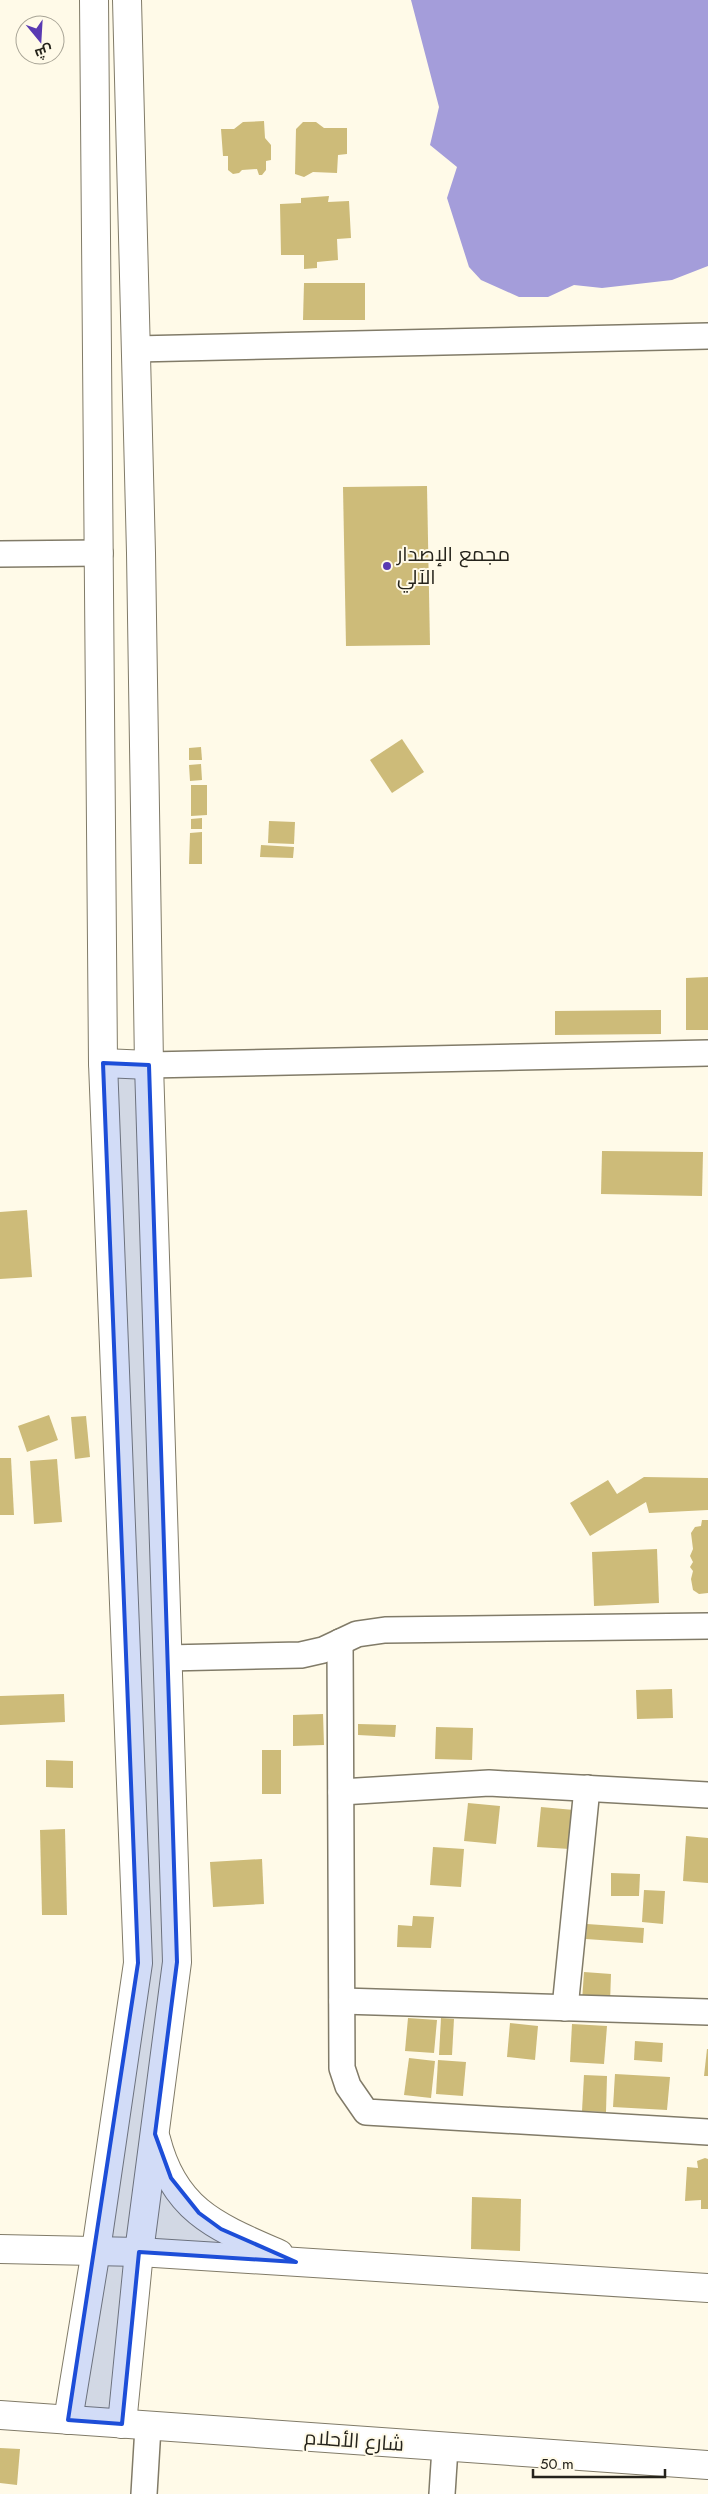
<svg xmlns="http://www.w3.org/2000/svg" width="708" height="2494" font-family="Jost,Cairo,sans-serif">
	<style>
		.water { fill: #a49dda }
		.building { fill: #cdbb79 }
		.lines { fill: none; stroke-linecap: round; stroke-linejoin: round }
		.minor-casing { stroke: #817b68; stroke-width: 28 }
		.major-casing { stroke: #817b68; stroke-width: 30 }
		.minor { stroke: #fff; stroke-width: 25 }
		.major { stroke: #fff; stroke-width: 28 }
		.marked { fill: #1d4ed8; fill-opacity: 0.2; stroke: #1d4ed8; stroke-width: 4; stroke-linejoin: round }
		.poi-dot { fill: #593ab2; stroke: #fffae8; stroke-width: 2 }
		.labels { text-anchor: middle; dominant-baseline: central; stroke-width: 4; stroke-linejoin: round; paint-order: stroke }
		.poi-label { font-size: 20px; fill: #25231b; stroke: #fffae8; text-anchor: start }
		.street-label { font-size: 20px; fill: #25231b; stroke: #fffae8 }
	</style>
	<rect width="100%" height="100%" fill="#fffae8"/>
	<polygon class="water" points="411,0 708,0 708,266 672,280 602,288 574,285 548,297 519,297 481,280 469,267 447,198 457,167 430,145 439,107"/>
	<g class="building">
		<polygon points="264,121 265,138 271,145 271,160 266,161 266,170 262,175 259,175 257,169 242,170 239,173 233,174 228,170 228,156 223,156 221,129 234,129 243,122"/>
		<polygon points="303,122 316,122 324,128 347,128 347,154 338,155 337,173 313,172 304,177 295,174 296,129"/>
		<polygon points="329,196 328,202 349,201 351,238 337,239 338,260 317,262 317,268 304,269 304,255 281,255 280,204 301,203 301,198"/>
		<polygon points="304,283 365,283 365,320 303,320"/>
		<polygon points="427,486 430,645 346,646 343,487"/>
		<polygon points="402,739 424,772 392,793 370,760"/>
		<polygon points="201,747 202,760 189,760 189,748"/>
		<polygon points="201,764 202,780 190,781 189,765"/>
		<polygon points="191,785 207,785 207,815 191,816"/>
		<polygon points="202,818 202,829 191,829 191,819"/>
		<polygon points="269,821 295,822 294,844 268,843"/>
		<polygon points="202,832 202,864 189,864 190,833"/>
		<polygon points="261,845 294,847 293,858 260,857"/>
		<polygon points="708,977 708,1030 686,1030 686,978"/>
		<polygon points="661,1010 661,1034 555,1035 555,1011"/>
		<polygon points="602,1151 703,1152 702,1196 601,1194"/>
		<polygon points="27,1210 32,1277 0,1279 0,1212"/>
		<polygon points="49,1415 58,1440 27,1452 18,1426"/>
		<polygon points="86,1416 90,1457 75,1459 71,1417"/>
		<polygon points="0,1458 11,1458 14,1515 0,1515"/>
		<polygon points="57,1459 62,1522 34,1524 30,1461"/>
		<polygon points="644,1477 708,1478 708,1510 649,1513 646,1502 590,1536 570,1503 608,1480 617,1494"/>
		<polygon points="702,1520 708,1520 708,1593 699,1594 693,1590 691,1579 693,1571 690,1567 693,1562 690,1556 693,1549 691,1533 695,1527 701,1526"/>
		<polygon points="657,1549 659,1603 594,1606 592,1552"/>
		<polygon points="672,1689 673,1718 637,1719 636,1690"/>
		<polygon points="64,1694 65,1722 0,1725 0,1696"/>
		<polygon points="323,1714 324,1745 293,1746 293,1715"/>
		<polygon points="358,1724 396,1725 395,1737 358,1735"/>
		<polygon points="436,1727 473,1728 472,1760 435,1759"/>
		<rect x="262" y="1750" width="19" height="44"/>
		<polygon points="46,1760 73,1761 73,1788 46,1787"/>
		<polygon points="468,1803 500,1806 496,1844 464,1841"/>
		<polygon points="541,1807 574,1810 570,1849 537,1847"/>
		<polygon points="65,1829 67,1915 42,1915 40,1830"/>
		<polygon points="686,1836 708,1838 708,1883 683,1881"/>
		<polygon points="433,1847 464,1849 461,1887 430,1885"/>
		<polygon points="262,1859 264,1904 213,1907 210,1862"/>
		<polygon points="611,1873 640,1874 639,1896 611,1896"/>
		<polygon points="644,1890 665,1891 663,1924 642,1922"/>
		<polygon points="413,1916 434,1917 431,1948 397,1947 398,1925 412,1926"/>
		<polygon points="587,1924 644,1928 643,1943 586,1939"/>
		<polygon points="584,1972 611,1974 610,2003 582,2001"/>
		<polygon points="408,2018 437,2020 434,2053 405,2051"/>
		<polygon points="441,2018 454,2019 452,2055 439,2055"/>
		<polygon points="510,2023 538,2026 535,2060 507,2057"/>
		<polygon points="572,2024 607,2026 604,2064 570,2062"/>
		<polygon points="635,2041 663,2043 662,2062 634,2060"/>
		<polygon points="707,2049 708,2049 708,2076 704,2076"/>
		<polygon points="409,2058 435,2061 431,2098 404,2095"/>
		<polygon points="438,2060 466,2062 463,2096 436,2094"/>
		<polygon points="615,2074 670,2077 667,2110 613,2107"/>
		<polygon points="584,2075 607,2076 606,2112 582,2111"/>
		<polygon points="705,2158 708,2159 708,2209 701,2209 701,2200 685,2201 687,2167 698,2168 697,2161"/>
		<polygon points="472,2197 521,2199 520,2251 471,2249"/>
		<polygon points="0,2448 20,2449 17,2485 0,2483"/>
	</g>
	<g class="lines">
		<defs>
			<g id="minor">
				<polyline points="136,349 708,336"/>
				<polyline points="0,554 100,553"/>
				<polyline points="149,1065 708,1053"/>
				<polyline points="340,1642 342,2068 348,2086 366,2112 708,2132"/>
				<polyline points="167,1658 301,1655 323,1650 357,1634 385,1630 708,1626"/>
				<polyline points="341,1792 489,1783 708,1795"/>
				<polyline points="342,2001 708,2012"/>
				<polyline points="565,2008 587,1788"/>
				<polyline points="144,2494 148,2427"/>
				<polyline points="442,2494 445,2448"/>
			</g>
			<g id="major">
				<polyline points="103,1063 149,1065"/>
				<path d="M156,2139c18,72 61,88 123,115"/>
				<polyline points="0,2249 139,2252 708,2288"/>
				<polyline points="0,2415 708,2465"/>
				<polyline points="68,2420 96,2250 138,1963 103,1063 94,0"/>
				<polyline points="122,2424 139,2252 177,1962 149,1065 141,553 127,0"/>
			</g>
		</defs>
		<use href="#minor" class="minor-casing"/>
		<use href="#major" class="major-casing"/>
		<use href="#minor" class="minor"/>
		<use href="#major" class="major"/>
	</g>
	<path class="marked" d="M103,1063l46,2 28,897 -22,172 16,44 28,35 22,16 75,33 -157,-10 -17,172 -54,-4 70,-457z"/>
	<circle class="poi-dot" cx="387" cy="566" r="5"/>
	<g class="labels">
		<g class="poi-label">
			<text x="397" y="554">مجمع الإصدار<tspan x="397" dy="23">الآلي</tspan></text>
		</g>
		<g class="street-label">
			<text transform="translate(354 2441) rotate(4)">شارع الأحلام</text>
		</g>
	</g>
	<g transform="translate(40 40) rotate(162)"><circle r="24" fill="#fffae8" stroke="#a8a496"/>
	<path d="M0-4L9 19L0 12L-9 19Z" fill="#593ab2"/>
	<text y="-8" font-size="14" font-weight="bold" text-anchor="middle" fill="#25231b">ش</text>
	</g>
	<path d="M533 2469v8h132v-8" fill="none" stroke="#25231b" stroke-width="2.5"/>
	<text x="540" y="2469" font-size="15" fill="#25231b" stroke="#fffae8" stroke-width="4" paint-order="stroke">50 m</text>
</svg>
